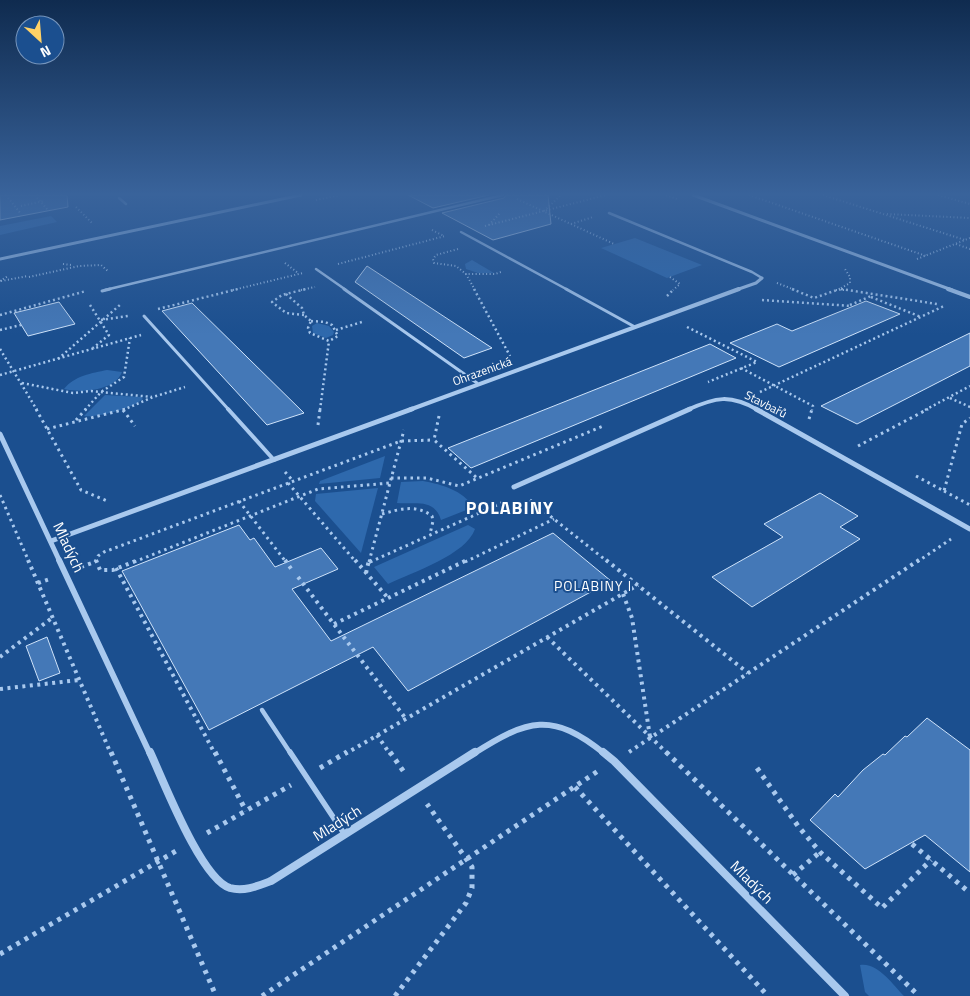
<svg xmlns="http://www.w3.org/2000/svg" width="970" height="996" font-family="'Titillium Web',sans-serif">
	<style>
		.green { fill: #2e69ad }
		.building { fill: #4478b7; stroke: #cfe3fa }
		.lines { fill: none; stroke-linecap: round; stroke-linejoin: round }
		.path-far4 { stroke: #a9c9ee; stroke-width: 2; stroke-dasharray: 1 2.5; stroke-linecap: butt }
		.path-far3 { stroke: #a9c9ee; stroke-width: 2.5; stroke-dasharray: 2 3; stroke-linecap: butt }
		.path-far2 { stroke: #a9c9ee; stroke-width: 3; stroke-dasharray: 2.5 4; stroke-linecap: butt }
		.path-far1 { stroke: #a9c9ee; stroke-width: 4; stroke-dasharray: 3 4.5; stroke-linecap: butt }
		.path { stroke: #a9c9ee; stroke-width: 5; stroke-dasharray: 4 5.5; stroke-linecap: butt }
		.lane-far4 { stroke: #a9c9ee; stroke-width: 2.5 }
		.lane-far3 { stroke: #a9c9ee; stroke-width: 3 }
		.lane-far2 { stroke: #a9c9ee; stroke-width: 4 }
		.lane-far1 { stroke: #a9c9ee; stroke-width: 4.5 }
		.lane { stroke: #a9c9ee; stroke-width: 5.5 }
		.street-far4 { stroke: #a9c9ee; stroke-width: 3 }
		.street-far3 { stroke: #a9c9ee; stroke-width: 4 }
		.street-far2 { stroke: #a9c9ee; stroke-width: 5 }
		.street-far1 { stroke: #a9c9ee; stroke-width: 6 }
		.street { stroke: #a9c9ee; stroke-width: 8 }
		.labels { text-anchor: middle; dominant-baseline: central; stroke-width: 4; stroke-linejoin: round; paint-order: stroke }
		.street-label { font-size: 12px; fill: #fff; stroke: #1b4f8f }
		.neighbourhood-label { font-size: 14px; letter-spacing: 1px; fill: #fff; stroke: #1b4f8f }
		.near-street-label { font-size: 15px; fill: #fff; stroke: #1b4f8f }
		.district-label { font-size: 18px; font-weight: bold; letter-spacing: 1px; fill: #fff; stroke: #1b4f8f }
	</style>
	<rect width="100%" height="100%" fill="#1b4f8f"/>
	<g class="green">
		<polygon points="51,216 57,222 0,235 0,226"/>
		<polygon points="635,238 702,265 667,278 601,248"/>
		<polygon points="472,260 494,273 478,273 466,269 465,264"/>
		<polygon points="317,323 329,326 334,332 333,335 326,338 313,333 312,326"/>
		<path d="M107,370l15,2c-7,19 -41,21 -58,17 10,-13 28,-16 43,-19z"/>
		<path d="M105,395l36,2 2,2c-10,9 -46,19 -59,17z"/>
		<polygon points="385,456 380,478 319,484 320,481"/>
		<path d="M423,481c21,4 38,9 51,26l-33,13c-7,-23 -28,-15 -44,-17l4,-21z"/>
		<polygon points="378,488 361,553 315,501 316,494"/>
		<path d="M468,525l7,4c-9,26 -62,43 -87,55l-14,-17z"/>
		<path d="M860,965c18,-3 33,20 44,31h-35l-4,-4z"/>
	</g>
	<g class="building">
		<polygon points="0,195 67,195 68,207 0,220"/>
		<polygon points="408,195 489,195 433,208"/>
		<polygon points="506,195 548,195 551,224 493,240 442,213 504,198"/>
		<polygon points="367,266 492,348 464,358 355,282"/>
		<polygon points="866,301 900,314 779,367 730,343 777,324 792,331"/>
		<polygon points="59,302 75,324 28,336 14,313"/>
		<polygon points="192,303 304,413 267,425 162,311"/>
		<polygon points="970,333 970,366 857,424 821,406"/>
		<polygon points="710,344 736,358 471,468 448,448"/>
		<polygon points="820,493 858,516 840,527 860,539 752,607 712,577 783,537 764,524"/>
		<polygon points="239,525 250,540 254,538 275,567 321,548 338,569 292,589 331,641 553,533 611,581 408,691 373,647 209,730 122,571"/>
		<polygon points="47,637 60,673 39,681 26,646"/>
		<polygon points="927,718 970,750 970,872 925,835 865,869 810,820 835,794 838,797 863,770 883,754 885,755 905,736 907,737"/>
	</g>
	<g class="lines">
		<g class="path-far4">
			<polyline points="6,195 21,214"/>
			<polyline points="35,195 47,209"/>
			<polyline points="666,195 677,199"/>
			<polyline points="749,195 926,256"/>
			<polyline points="823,195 965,240"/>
			<polyline points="938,195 970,204"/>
			<polyline points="517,199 614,244"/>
			<polyline points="316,200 340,195"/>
			<polyline points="21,206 44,201"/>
			<polyline points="76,207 92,223"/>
			<polyline points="544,211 561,195"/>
			<polyline points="887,214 970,218"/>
			<polyline points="571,224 593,217"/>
			<polyline points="489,225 500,213"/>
			<polyline points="485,226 606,195"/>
			<polyline points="432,230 444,236"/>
			<polyline points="956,244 970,249"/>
			<polyline points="458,249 436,255 433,259 434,263 456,266 466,274"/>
			<polyline points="917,259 970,238"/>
			<polyline points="285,263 298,273"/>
			<polyline points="63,264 72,265"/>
			<polyline points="338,264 445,236"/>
			<polyline points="29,277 79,266 101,265 109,272"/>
			<polyline points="670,277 680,284 673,290"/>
			<polyline points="0,281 8,276"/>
			<polyline points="1,281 28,276"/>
			<polyline points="777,283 795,290"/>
			<polyline points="841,288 850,283 850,277 845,269"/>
			<polyline points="233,290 303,273"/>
			<polyline points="301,290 315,287"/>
			<polyline points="475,290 466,274 495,274 501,272"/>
			<polyline points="836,290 849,290"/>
		</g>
		<g class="path-far3">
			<polyline points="474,289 510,356"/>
			<polyline points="792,289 814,298 840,289"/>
			<polyline points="841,289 937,304"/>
			<polyline points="286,294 302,308 304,315 311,321"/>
			<polyline points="667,296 674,289"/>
			<polyline points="871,297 921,317"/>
			<polyline points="762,300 852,306"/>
			<polyline points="90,305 109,335 93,348"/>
			<polyline points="850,305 871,296"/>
			<polyline points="158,309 238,289"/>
			<polyline points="0,315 86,291"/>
			<polyline points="304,315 286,313 272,302 282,295 306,289"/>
			<polyline points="101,320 128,316"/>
			<polygon points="311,321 325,322 332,325 338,336 329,341 310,333 308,328"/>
			<polyline points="687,327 757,362 708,382"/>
			<polyline points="0,330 21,325"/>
			<polyline points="336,330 362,322"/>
			<polyline points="0,349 37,410"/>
			<polyline points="58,359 121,304"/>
			<polyline points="741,368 813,406 812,410"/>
			<polyline points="0,375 141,335"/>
			<polyline points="22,383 73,393 91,391 152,397"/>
			<polyline points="760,392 944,306"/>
			<polyline points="950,398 970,407"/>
			<polyline points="85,410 101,392 124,377 130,338"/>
			<polyline points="123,410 153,397 185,387"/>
			<polyline points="320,410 329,341"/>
			<polyline points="925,410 970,386"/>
		</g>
		<g class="path-far2">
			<polyline points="36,409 81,490 107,501"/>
			<polyline points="123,410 135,426"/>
			<polyline points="439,416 434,440 477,478"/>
			<polyline points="809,419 812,409"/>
			<polyline points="76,420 86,409"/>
			<polyline points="318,425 320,409"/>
			<polyline points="47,429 126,409"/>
			<polyline points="858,446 928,409"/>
			<polyline points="285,472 293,481"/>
			<polyline points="916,476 944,491 962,424 970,418"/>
			<polyline points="391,478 427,478 459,486 603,426"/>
			<polyline points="288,483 356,562"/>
			<polyline points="944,491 970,505"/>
			<polyline points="0,495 29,562"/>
			<polyline points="530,500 608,562"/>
			<polyline points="239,501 286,562"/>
			<path d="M382,514c18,-5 34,-10 50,2l1,5 -3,13"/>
			<polyline points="95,562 98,556 104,552 401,441 434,440"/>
			<polyline points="134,562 318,489 390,483"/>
			<polyline points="369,562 404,430"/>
			<polyline points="370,562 506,501"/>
			<polyline points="465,562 554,519"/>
			<polyline points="917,562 951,539"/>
		</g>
		<g class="path-far1">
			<polyline points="28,560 111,754"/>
			<polyline points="96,560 100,570 113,570 138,560"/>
			<polyline points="285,560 292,570"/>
			<polyline points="355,560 388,598"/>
			<polyline points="606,560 748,673"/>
			<polyline points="369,562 373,560"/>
			<polyline points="81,567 95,562"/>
			<polyline points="116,568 215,754"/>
			<polyline points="366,573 369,560"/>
			<polyline points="298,577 406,719"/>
			<polyline points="38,583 50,579"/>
			<polyline points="623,594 632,618 650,737"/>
			<polyline points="334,624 467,560"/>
			<polyline points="547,637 668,754"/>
			<polyline points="0,657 52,618"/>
			<polyline points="0,689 79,680"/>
			<polyline points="377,735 390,754"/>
			<polyline points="629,752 919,560"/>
			<polyline points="345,754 638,585"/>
		</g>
		<g class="path">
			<polyline points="111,752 216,996"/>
			<polyline points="215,752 246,811"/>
			<polyline points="390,752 406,775"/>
			<polyline points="666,752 919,996"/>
			<polyline points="320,768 347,752"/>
			<polyline points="757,768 798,826 820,852 882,908 931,860"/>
			<polyline points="575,787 768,996"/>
			<polyline points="207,833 291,785"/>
			<polyline points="912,844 970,893"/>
			<polyline points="793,875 820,852"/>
			<polyline points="0,954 176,851"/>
			<polyline points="262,996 598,771"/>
			<polyline points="395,996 466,903 472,888 472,867 427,804"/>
		</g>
		<g class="lane-far4">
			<polyline points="119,198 126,204"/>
			<polyline points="609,213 752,272 762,278"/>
			<polyline points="461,232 568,290"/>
			<polyline points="316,269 346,290"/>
			<polyline points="105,290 503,195"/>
		</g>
		<g class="lane-far3">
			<polyline points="344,289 477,383"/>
			<polyline points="566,289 635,327"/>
			<polyline points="102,291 110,289"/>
			<polyline points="144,316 229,410"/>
		</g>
		<polyline class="lane-far2" points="228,409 274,460"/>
		<polyline class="lane-far1" points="262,710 291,754"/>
		<polyline class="lane" points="290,752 345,835"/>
		<g class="street-far4">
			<polyline points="693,195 952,290"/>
			<polyline points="0,259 301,195"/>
			<polyline points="736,290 756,283 762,278"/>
		</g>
		<g class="street-far3">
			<polyline points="948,289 970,297"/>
			<polyline points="409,410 739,289"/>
			<path d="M687,410c29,-13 43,-16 71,0"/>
		</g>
		<g class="street-far2">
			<polyline points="756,409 970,529"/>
			<polyline points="0,434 60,562"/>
			<polyline points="514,487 690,409"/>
			<polyline points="51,541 412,409"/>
		</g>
		<g class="street-far1">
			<polyline points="59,560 150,754"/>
			<path d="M473,754c55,-35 79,-43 132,0"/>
		</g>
		<g class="street">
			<path d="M150,752c14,30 51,127 80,136 14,4 28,-2 41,-7l204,-129"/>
			<polyline points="603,752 614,761 845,996"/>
		</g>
	</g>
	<linearGradient id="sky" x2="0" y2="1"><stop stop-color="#0f2b4f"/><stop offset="0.58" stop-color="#39639b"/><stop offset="1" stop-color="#39639b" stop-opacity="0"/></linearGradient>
	<rect width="970" height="335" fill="url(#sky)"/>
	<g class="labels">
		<g class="street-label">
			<text transform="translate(482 371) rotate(-20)">Ohrazenická</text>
			<text transform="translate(766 404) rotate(27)">Stavbařů</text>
		</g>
		<g class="neighbourhood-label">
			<text x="593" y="585">POLABINY I</text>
		</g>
		<g class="near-street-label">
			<text transform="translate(69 547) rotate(65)">Mladých</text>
			<text transform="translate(337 823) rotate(-32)">Mladých</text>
			<text transform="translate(752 882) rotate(45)">Mladých</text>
		</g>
		<g class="district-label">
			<text x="510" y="507">POLABINY</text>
		</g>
	</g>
	<g transform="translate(40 40) rotate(154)"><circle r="24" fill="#1b4f8f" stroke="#7695bc"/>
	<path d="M0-4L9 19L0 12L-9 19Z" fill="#ffd166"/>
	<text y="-8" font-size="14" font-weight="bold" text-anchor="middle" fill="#ffffff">N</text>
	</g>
</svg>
